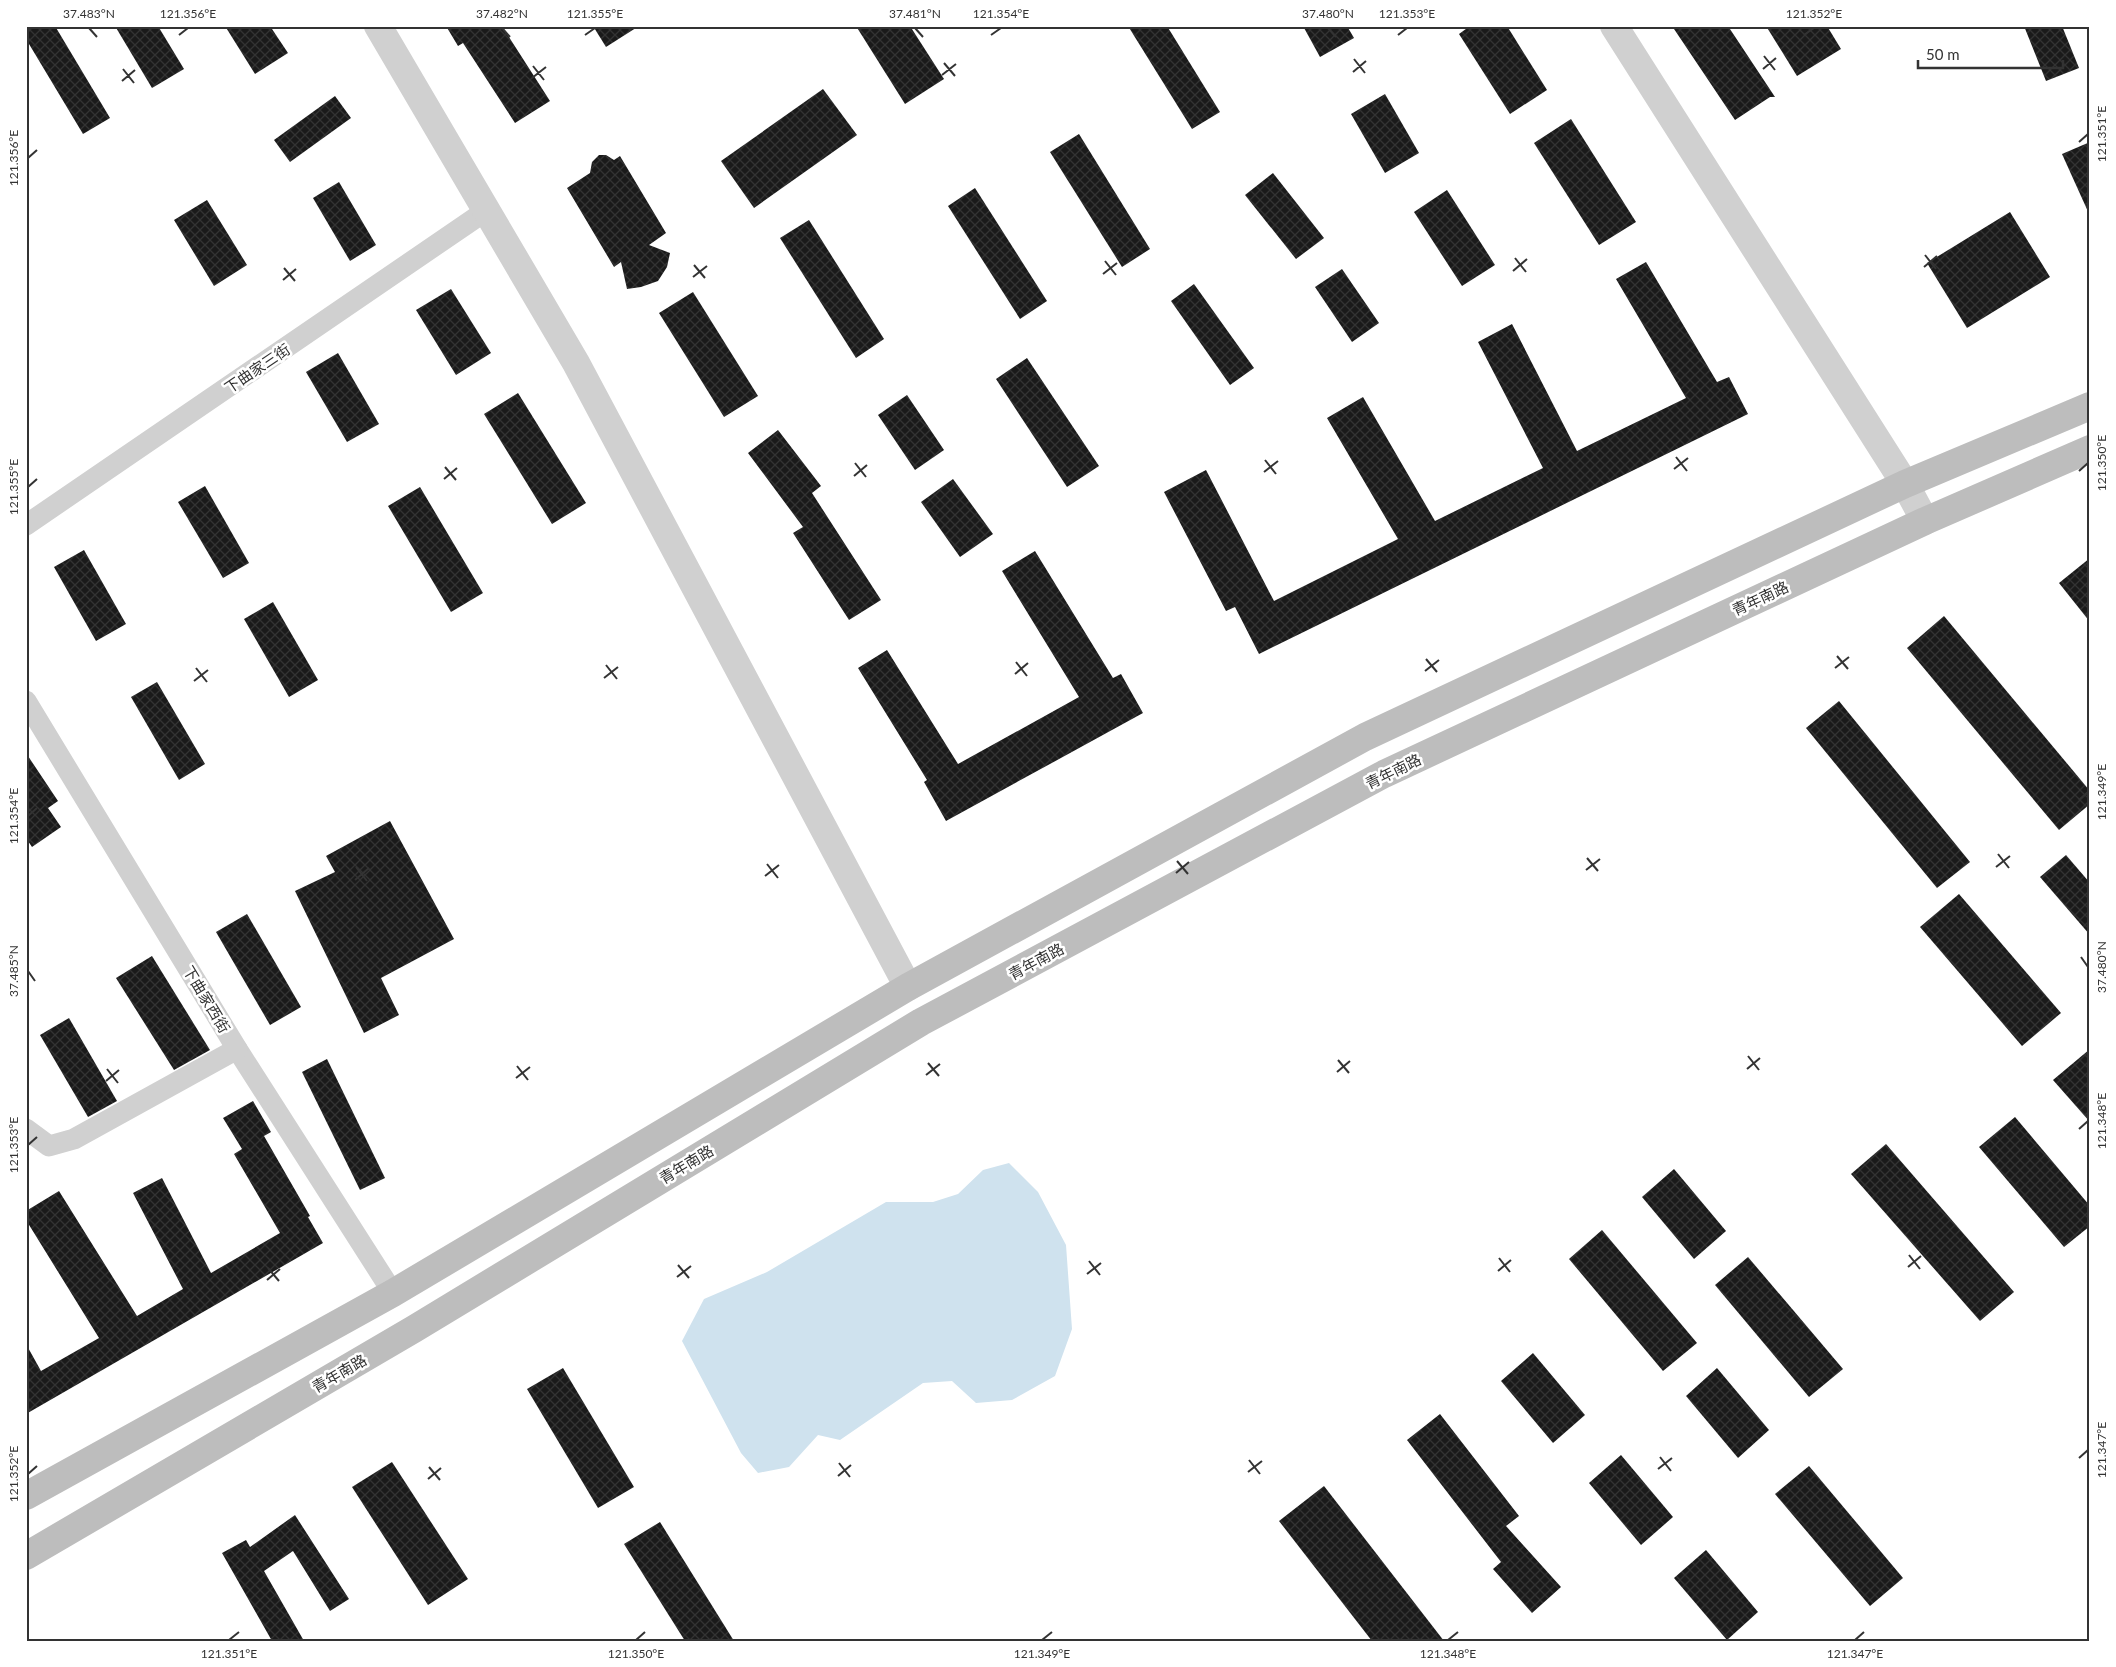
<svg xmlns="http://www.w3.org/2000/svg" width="2116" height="1667" font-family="Lato,'Noto Sans SC',sans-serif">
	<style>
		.water { fill: #cfe2ee }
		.building { fill: url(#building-cross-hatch) }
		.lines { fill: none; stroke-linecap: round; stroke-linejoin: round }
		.minor { stroke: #d0d0d0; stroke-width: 21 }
		.tertiary { stroke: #d0d0d0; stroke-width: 28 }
		.secondary { stroke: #bdbdbd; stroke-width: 28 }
		.ticks { fill: none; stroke: #333; stroke-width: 2 }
		.labels { text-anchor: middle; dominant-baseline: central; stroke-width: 5; stroke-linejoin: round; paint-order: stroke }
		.street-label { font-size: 15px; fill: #333; stroke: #fff }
		.neatline { fill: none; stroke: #333; stroke-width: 2 }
		.ticks-label { font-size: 12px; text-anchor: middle; fill: #333 }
	</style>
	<defs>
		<pattern id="building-cross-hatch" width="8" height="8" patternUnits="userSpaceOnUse" patternTransform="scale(1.25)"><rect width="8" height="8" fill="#1a1a1a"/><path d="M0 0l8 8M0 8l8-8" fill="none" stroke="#333"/></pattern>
	</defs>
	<rect width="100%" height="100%" fill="#fff"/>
	<polygon class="water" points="1009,1163 1038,1192 1066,1245 1072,1329 1055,1376 1012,1400 976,1403 952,1381 923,1383 840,1440 818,1435 789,1467 758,1473 741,1453 682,1341 704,1299 767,1272 886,1202 933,1202 958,1194 983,1170"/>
	<g class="building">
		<polygon points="26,26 55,26 110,118 83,134 26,39"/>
		<polygon points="115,26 158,26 184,69 152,88"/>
		<polygon points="225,26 270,26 288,53 255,74"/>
		<polygon points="446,26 502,26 550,101 515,123 463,43 458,46"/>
		<polygon points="593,26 639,26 606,47"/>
		<polygon points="856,26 910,26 944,79 905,104"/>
		<polygon points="1128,26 1167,26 1220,112 1192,129"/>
		<polygon points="1303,26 1347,26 1354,38 1320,57"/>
		<polygon points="1470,26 1507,26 1547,90 1510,114 1459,34"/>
		<polygon points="1672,26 1728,26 1775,97 1770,97 1735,120"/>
		<polygon points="1766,26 1827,26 1841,49 1797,76"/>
		<polygon points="2024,26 2062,26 2079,68 2046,81"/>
		<polygon points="823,89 857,135 754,208 721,161"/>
		<polygon points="1385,94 1419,153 1385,173 1351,114"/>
		<polygon points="335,96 351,118 290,162 274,140"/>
		<polygon points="1571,119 1636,222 1599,245 1534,143"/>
		<polygon points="1079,134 1150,249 1122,267 1050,152"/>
		<polygon points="2090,142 2090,216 2062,154"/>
		<polygon points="599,155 606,155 614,160 620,156 666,233 649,245 670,253 667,267 658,281 641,287 627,289 621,262 614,267 567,188 590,173 592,162"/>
		<polygon points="1273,173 1324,238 1296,259 1245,195"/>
		<polygon points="339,182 376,245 350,261 313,198"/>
		<polygon points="975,188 1047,301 1020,319 948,206"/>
		<polygon points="1447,190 1495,265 1462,286 1414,212"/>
		<polygon points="207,200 247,265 214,286 174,220"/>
		<polygon points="2010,212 2050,277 1967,328 1927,263"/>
		<polygon points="809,220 884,339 856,358 780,238"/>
		<polygon points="1646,262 1717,382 1729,377 1748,414 1259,654 1235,607 1226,611 1164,492 1206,470 1274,601 1398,539 1327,418 1363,397 1435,521 1543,468 1478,342 1512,324 1577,451 1686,398 1616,279"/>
		<polygon points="1342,269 1379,323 1352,342 1315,287"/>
		<polygon points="1194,284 1254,368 1230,385 1171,301"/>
		<polygon points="451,289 491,353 456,375 416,310"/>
		<polygon points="693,292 758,396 724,417 659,313"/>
		<polygon points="338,353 379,424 347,442 306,372"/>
		<polygon points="1027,358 1099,466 1067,487 996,379"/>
		<polygon points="518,393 586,503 552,524 484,414"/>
		<polygon points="907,395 944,450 915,470 878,415"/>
		<polygon points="778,430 821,486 812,493 881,600 849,620 793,533 803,527 748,453"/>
		<polygon points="953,479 993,534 960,557 921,502"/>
		<polygon points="205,486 249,563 223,578 178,502"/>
		<polygon points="420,487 483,593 451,612 388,506"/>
		<polygon points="84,550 126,624 96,641 54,567"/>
		<polygon points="1035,551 1113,678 1121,674 1143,713 946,821 924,782 927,780 858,668 887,650 958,764 1079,697 1002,571"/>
		<polygon points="2090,558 2090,622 2059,583"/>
		<polygon points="273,602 318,680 289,697 244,619"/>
		<polygon points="1944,616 2090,791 2090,804 2059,830 1907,648"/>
		<polygon points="157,682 205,764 179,780 131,697"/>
		<polygon points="1839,701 1970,862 1937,888 1806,728"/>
		<polygon points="26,753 58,801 48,808 61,827 32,847 26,838"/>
		<polygon points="390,821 454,939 381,978 399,1015 364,1033 295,891 335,872 326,856"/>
		<polygon points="2066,855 2090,883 2090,935 2040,877"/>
		<polygon points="1959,894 2061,1013 2022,1046 1920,927"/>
		<polygon points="247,914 301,1007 270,1025 216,932"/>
		<polygon points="152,956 210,1050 174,1070 116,978"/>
		<polygon points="69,1018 117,1101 88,1117 40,1035"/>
		<polygon points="2090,1049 2090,1122 2053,1080"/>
		<polygon points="327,1059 385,1178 360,1190 302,1072"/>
		<polygon points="253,1101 271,1132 264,1136 310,1216 308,1217 323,1243 26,1414 26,1344 41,1371 99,1338 26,1220 26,1211 59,1191 137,1316 183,1289 133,1193 162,1178 211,1273 280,1233 234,1154 242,1149 223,1118"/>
		<polygon points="2015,1117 2090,1206 2090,1226 2064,1247 1979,1147"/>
		<polygon points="1886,1144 2014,1292 1980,1321 1851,1174"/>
		<polygon points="1674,1169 1726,1231 1694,1259 1642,1197"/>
		<polygon points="1602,1230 1697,1343 1663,1371 1569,1259"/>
		<polygon points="1748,1257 1843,1369 1809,1397 1715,1285"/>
		<polygon points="1533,1353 1585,1415 1553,1443 1501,1381"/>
		<polygon points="563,1368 634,1487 598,1508 527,1389"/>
		<polygon points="1717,1368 1769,1430 1738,1458 1686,1396"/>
		<polygon points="1440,1414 1519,1516 1506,1526 1561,1587 1532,1613 1493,1569 1501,1562 1407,1440"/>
		<polygon points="1621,1455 1673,1517 1641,1545 1589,1483"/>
		<polygon points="392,1462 468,1579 428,1605 352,1487"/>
		<polygon points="1809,1466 1903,1578 1870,1606 1775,1494"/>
		<polygon points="1324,1486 1444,1641 1372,1641 1279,1521"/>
		<polygon points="295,1515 349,1599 330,1611 293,1551 264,1571 304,1641 272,1641 222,1553 246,1540 250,1547"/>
		<polygon points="660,1522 734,1641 685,1641 624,1544"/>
		<polygon points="1706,1550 1758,1612 1727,1640 1674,1578"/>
	</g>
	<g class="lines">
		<g class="minor">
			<polyline points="26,525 487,210"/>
			<polyline points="26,701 237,1049 393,1293"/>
			<polyline points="26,1129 49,1146 74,1139 237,1049"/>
		</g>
		<g class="tertiary">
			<polyline points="378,26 576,363 908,987"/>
			<polyline points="1614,26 1905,484 1925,521"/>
		</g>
		<g class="secondary">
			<polyline points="26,1496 393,1293 908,987 1365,737 1905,484 2090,406"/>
			<polyline points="26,1556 414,1329 921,1022 1384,774 1925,521 2090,449"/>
		</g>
	</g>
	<path class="ticks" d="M89,28l8,9M502,28l8,9M915,28l8,9M1328,28l8,9M179,35l9,-7M585,35l10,-7M991,35l10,-7M1398,35l9,-7M1804,35l10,-7M1764,56l11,14M1354,59l11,14M944,63l11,13M533,66l11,14M123,69l11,14M1763,69l13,-11M1353,72l13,-11M942,75l14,-11M532,78l14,-11M122,81l13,-11M2079,142l9,-8M28,158l9,-8M1925,255l11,14M1515,258l11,14M1105,261l11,14M694,265l11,13M1924,267l13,-11M284,268l11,13M1513,271l14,-12M1103,274l14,-11M693,277l14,-11M283,280l13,-11M1676,457l11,14M1265,460l11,14M855,463l11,14M445,467l11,13M1674,469l14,-11M2079,471l9,-8M1264,472l14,-11M854,476l13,-11M444,479l13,-11M28,487l9,-8M1837,656l11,13M1426,659l11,13M1016,662l11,14M606,665l11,14M196,668l11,14M1835,668l14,-11M1425,671l14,-11M1015,674l13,-11M604,678l14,-11M194,681l14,-11M2079,800l9,-8M28,816l9,-8M1998,854l11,14M1587,858l11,13M1177,861l11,13M767,864l11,14M356,867l11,14M1996,867l14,-11M1586,870l14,-11M1176,873l13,-11M765,876l14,-11M355,880l14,-12M2081,957l7,10M28,971l7,10M1748,1056l11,14M1338,1060l11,13M928,1063l11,13M517,1066l11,14M107,1069l11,14M1747,1069l13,-11M1337,1072l13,-11M926,1075l14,-11M516,1078l14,-11M106,1081l13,-11M2079,1129l9,-8M28,1145l9,-8M1909,1255l11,14M1499,1258l11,14M1089,1261l11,14M678,1265l11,13M1908,1267l13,-11M268,1268l11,13M1498,1271l13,-11M1087,1274l14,-11M677,1277l14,-11M267,1280l13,-11M1660,1457l11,14M2079,1458l9,-8M1249,1460l11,14M839,1463l11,14M429,1467l11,13M1658,1469l14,-11M1248,1472l14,-11M28,1474l9,-8M838,1476l13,-11M428,1479l13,-11M229,1640l10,-8M636,1640l9,-8M1042,1640l10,-8M1448,1640l10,-8M1855,1640l9,-8"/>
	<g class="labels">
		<g class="street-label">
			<text transform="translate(257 368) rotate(-34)">下曲家三街</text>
			<text transform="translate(1760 598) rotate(-25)">青年南路</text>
			<text transform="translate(1393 771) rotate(-26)">青年南路</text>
			<text transform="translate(1036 961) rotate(-28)">青年南路</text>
			<text transform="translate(207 999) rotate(59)">下曲家西街</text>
			<text transform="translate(686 1164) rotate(-31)">青年南路</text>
			<text transform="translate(339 1373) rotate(-30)">青年南路</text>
		</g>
	</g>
	<rect width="2116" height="1667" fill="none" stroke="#ffffff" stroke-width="55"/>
	<path d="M1918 60v8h145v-8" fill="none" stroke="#333333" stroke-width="2.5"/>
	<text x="1926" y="60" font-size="15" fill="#333333" stroke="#ffffff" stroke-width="4" paint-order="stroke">50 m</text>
	<rect x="28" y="28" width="2060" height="1612" class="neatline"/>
	<g class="ticks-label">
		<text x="89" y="18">37.483°N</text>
		<text x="188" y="18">121.356°E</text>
		<text x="502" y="18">37.482°N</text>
		<text x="595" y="18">121.355°E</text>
		<text x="915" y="18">37.481°N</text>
		<text x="1001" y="18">121.354°E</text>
		<text x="1328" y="18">37.480°N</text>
		<text x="1407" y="18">121.353°E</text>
		<text x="1814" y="18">121.352°E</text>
		<text transform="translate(2102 134) rotate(-90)" y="4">121.351°E</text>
		<text transform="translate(14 158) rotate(-90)" y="4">121.356°E</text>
		<text transform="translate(2102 463) rotate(-90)" y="4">121.350°E</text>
		<text transform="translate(14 487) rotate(-90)" y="4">121.355°E</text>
		<text transform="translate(2102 792) rotate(-90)" y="4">121.349°E</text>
		<text transform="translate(14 816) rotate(-90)" y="4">121.354°E</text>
		<text transform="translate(2102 967) rotate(-90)" y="4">37.480°N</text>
		<text transform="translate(14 971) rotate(-90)" y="4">37.485°N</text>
		<text transform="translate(2102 1121) rotate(-90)" y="4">121.348°E</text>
		<text transform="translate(14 1145) rotate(-90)" y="4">121.353°E</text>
		<text transform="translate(2102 1450) rotate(-90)" y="4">121.347°E</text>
		<text transform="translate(14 1474) rotate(-90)" y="4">121.352°E</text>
		<text x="229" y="1658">121.351°E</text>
		<text x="636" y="1658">121.350°E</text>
		<text x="1042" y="1658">121.349°E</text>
		<text x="1448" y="1658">121.348°E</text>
		<text x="1855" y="1658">121.347°E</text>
	</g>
</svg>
